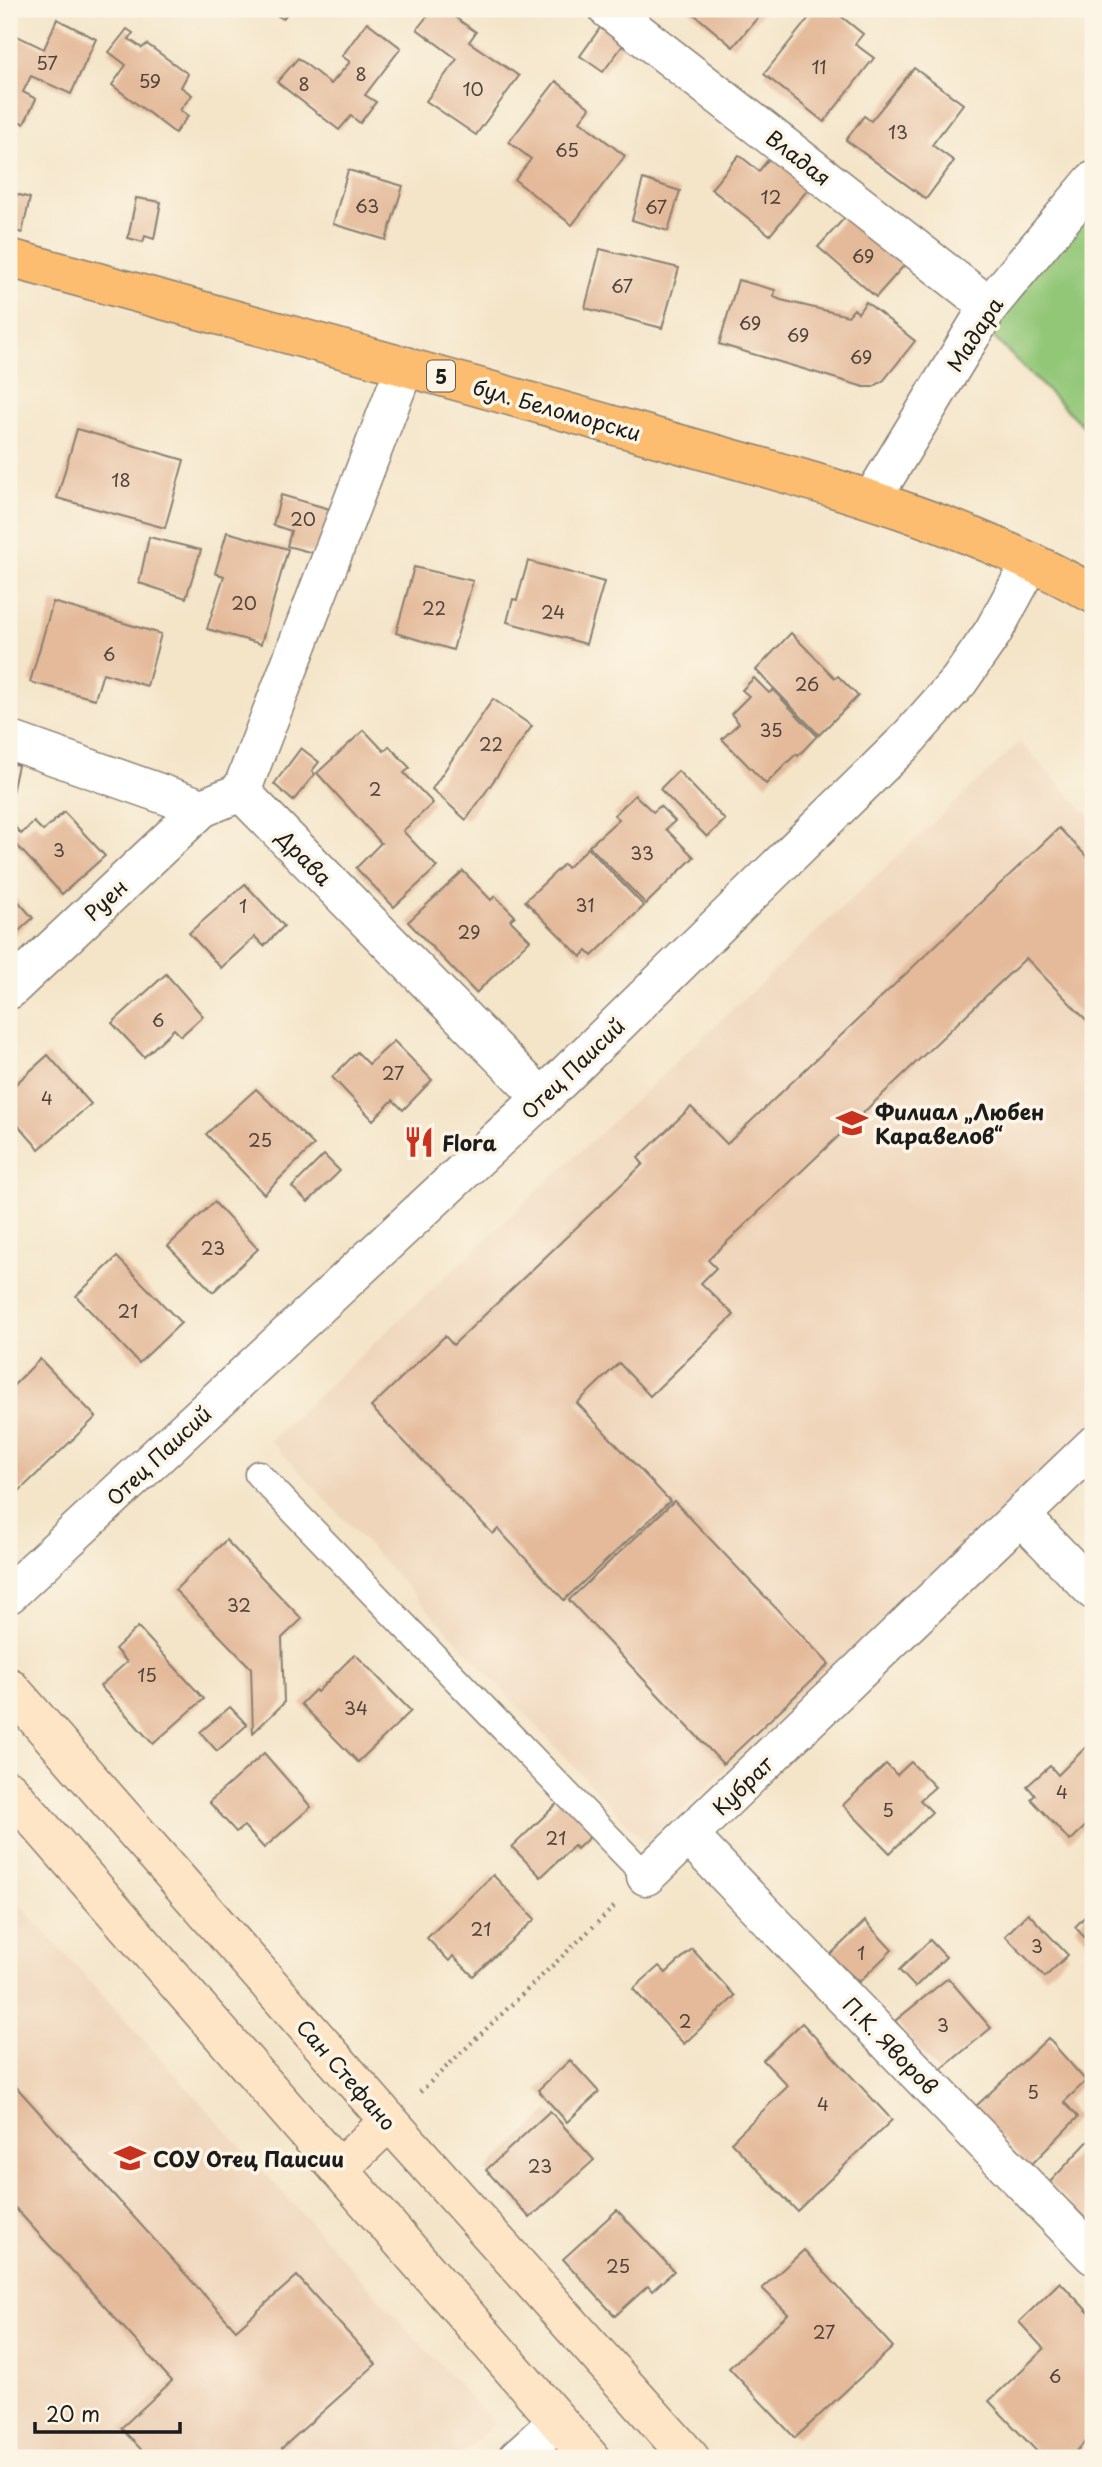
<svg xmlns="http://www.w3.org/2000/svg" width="1102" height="2467" font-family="'Playpen Sans',sans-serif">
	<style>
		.built { fill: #efd6bb }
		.green { fill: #93c778; stroke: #58724a; stroke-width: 2 }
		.building { fill: #e4ba9a }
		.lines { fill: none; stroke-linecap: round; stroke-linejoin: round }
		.service-casing { stroke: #888072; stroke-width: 29 }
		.pedestrian-casing { stroke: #888072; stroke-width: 41 }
		.minor-casing { stroke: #888072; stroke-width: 41 }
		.secondary-casing { stroke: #888072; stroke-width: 41 }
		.primary-casing { stroke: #888072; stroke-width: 41 }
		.path { stroke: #888072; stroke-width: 4.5; stroke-dasharray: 2 5; stroke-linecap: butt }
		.service { stroke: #fff; stroke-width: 26 }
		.pedestrian { stroke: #fff; stroke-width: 38 }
		.minor { stroke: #fff; stroke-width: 38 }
		.secondary { stroke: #fee5c5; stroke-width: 38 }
		.primary { stroke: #fcbd6f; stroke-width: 38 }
		.labels { text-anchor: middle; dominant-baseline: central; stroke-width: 7; stroke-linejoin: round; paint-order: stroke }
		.number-label { font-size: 18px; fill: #4e443c }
		.shield { fill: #fcf5e5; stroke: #5f5d58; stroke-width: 2 }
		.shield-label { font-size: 19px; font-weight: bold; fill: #1c1c1c }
		.street-label { font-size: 21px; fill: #1c1c1c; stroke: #fcf5e5 }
		.poi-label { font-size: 21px; font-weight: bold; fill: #1c1c1c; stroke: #fcf5e5; text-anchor: start }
	</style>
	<rect width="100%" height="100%" fill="#fcf5e5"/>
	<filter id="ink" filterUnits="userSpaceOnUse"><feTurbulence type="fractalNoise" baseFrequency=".0143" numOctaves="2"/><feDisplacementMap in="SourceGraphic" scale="14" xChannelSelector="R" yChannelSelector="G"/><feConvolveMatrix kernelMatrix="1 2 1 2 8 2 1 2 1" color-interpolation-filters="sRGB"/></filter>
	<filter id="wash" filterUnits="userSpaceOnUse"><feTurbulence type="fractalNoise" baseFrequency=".00686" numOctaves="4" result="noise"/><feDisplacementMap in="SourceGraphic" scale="28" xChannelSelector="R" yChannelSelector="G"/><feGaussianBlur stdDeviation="1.57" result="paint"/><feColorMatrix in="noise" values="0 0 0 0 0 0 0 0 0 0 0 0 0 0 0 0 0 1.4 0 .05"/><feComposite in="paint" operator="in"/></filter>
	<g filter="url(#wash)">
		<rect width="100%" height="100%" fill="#f4e5c9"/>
		<g class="built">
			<polygon points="1020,742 1093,820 1093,1427 646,1844 270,1440"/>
			<polygon points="9,1893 494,2424 458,2458 9,2458"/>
		</g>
		<polygon class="green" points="1093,185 1093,436 983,327"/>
		<g id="blocks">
			<g class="building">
				<polygon points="267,9 290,9 283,19"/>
				<polygon points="433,9 443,9 476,32 469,42 519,76 476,135 426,101 457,59 417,29"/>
				<polygon points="688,9 765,9 733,47"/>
				<polygon points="816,9 832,9 863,34 855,44 874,58 824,122 764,74"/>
				<polygon points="57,19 96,39 71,94 31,76 23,92 36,99 24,124 9,116 9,32 44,49"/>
				<polygon points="605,21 629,37 603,72 580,56"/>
				<polygon points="367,22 401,48 365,95 376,102 360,123 351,116 339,130 277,82 298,58 331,84 350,62 342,56"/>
				<polygon points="127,29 133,33 129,39 142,48 147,44 188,74 181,87 192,95 180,110 188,116 175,133 112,85 126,65 109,52"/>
				<polygon points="914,68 963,104 932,145 954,161 926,199 846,140 864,116 871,121"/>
				<polygon points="556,81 590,108 580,121 625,156 572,225 515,180 531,159 509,142"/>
				<polygon points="739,155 759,171 772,155 811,186 770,235 711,189"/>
				<polygon points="348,170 403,186 386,240 333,224"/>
				<polygon points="643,179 680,191 668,231 632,220"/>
				<polygon points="9,192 30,198 22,233 9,229"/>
				<polygon points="136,198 161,202 154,239 145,236 143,242 128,238"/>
				<polygon points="848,214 908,261 876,297 818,247"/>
				<polygon points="600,249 679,268 662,328 585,308"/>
				<polygon points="738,280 775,290 774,297 781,300 848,316 854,309 858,313 866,302 915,341 884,380 873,387 864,387 719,344"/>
				<polygon points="77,429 184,460 165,528 57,498"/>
				<polygon points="281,495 333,510 321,555 287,546 291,531 273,525"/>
				<polygon points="227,532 288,549 261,644 207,629 224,576 215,573"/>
				<polygon points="149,537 201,550 186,598 139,583"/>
				<polygon points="528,561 604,582 586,644 507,622 513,599 517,600"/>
				<polygon points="414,567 473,581 453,650 396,633"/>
				<polygon points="53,602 161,634 147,686 103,673 95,699 30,682"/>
				<polygon points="791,633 835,678 838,676 858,696 819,735 756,670"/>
				<polygon points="754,678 769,693 773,690 817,736 798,756 796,754 766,784 722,739 739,723 731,714 749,696 742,690"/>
				<polygon points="493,699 532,726 466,820 432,789"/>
				<polygon points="364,730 384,751 389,746 410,768 404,773 433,803 403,831 437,867 394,907 356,868 381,843 317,773"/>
				<polygon points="301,748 319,762 312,771 315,774 293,801 274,784"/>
				<polygon points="9,763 18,765 10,802 9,802"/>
				<polygon points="678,771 725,820 707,837 660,789"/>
				<polygon points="635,795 653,812 660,806 675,821 666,829 694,857 646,904 589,846 619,819 614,815"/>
				<polygon points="64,812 105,856 62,894 13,841 9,845 9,820 21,834 34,822 43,831"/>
				<polygon points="1059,828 1093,863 1093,1027 1026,958 708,1260 716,1268 701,1283 734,1315 650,1396 619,1363 577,1403 670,1501 564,1600 498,1529 493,1534 371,1407 445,1336 453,1345 643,1164 638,1158 691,1107 727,1144"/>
				<polygon points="588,848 644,906 592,956 587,951 581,957 525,901 564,864 567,868"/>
				<polygon points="463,871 491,900 495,896 515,916 510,920 530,940 476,993 408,922"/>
				<polygon points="245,884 284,926 264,946 255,937 221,968 189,933"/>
				<polygon points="9,891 33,918 9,940"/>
				<polygon points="166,974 203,1016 181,1036 174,1029 144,1057 112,1023"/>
				<polygon points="394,1041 432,1080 403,1110 393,1100 373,1120 332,1077 357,1052 369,1064"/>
				<polygon points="48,1055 91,1104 39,1149 9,1115 9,1090"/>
				<polygon points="256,1089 314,1145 264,1194 206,1134"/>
				<polygon points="324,1155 340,1171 308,1202 292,1187"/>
				<polygon points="214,1202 258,1249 213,1292 168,1246"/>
				<polygon points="117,1257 181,1323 139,1363 76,1296"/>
				<polygon points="40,1359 96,1417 9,1501 9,1390"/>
				<polygon points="674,1501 829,1664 723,1764 569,1600"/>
				<polygon points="226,1540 302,1619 282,1638 284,1703 253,1733 251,1668 175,1590"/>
				<polygon points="138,1627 204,1699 153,1744 100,1686 127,1662 115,1649"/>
				<polygon points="355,1654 411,1711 358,1762 301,1704 315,1690 317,1692"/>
				<polygon points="230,1707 247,1725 217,1751 200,1732"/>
				<polygon points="1093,1740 1093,1819 1070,1841 1031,1799 1035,1795 1027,1786 1050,1766 1058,1775"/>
				<polygon points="264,1753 311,1807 264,1848 244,1826 236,1832 209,1802"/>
				<polygon points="911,1762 935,1787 920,1800 932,1812 890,1853 843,1805 886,1764 897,1775"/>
				<polygon points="566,1795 598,1829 577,1849 574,1846 541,1877 512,1847"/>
				<polygon points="493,1875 535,1919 473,1976 453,1956 449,1961 427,1938"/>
				<polygon points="1093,1908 1093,1947 1075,1927"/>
				<polygon points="1028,1913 1068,1955 1045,1977 1005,1936"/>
				<polygon points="865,1921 892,1950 859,1982 830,1955"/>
				<polygon points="930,1940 946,1957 915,1987 899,1970"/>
				<polygon points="692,1949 735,1996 684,2044 633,1989 659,1966 666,1973"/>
				<polygon points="948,1978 991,2028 938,2072 895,2021"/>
				<polygon points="802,2023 892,2120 797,2211 731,2142 788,2086 763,2060"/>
				<polygon points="1048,2038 1086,2081 1064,2102 1078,2117 1029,2167 974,2108"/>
				<polygon points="570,2060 599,2092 567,2122 538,2090"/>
				<polygon points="9,2079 236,2330 297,2276 376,2364 282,2448 292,2458 149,2458 121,2428 172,2381 9,2201"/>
				<polygon points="550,2111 594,2160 530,2218 486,2170"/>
				<polygon points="1093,2136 1093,2226 1049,2183"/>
				<polygon points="617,2210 674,2271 652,2291 648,2286 615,2316 563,2259"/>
				<polygon points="804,2250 893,2347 795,2438 729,2368 788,2314 762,2288"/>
				<polygon points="1060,2282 1093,2317 1093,2435 1069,2458 1043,2458 989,2401 1044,2349 1019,2322"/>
			</g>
		</g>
	</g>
	<g filter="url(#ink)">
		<use href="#blocks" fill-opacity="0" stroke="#888072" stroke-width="2"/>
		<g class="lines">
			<defs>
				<polyline id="service" points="258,1474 646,1876"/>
				<polyline id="pedestrian" points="241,792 405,366"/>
				<g id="minor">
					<polyline points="608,9 989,306"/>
					<polyline points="872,499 989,306 1093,181"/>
					<polyline points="9,740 202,808 241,792 542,1098"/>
					<polyline points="9,990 202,808"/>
					<polyline points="1021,1516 1093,1590"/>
					<polyline points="9,1594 542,1098 905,742 959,681 993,632 1031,562"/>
					<polyline points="689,1836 1093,2255"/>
					<polyline points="646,1876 1093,1446"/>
					<polyline points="517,2458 557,2422"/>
				</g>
				<g id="secondary">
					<polyline points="9,1687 389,2121 690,2458"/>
					<polyline points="9,1790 590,2458"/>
					<polyline points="339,2169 389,2121"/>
				</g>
				<path id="primary" d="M9,258c209,57 419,114 628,174 155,44 314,82 456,162"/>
			</defs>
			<use href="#service" class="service-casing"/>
			<use href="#pedestrian" class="pedestrian-casing"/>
			<use href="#minor" class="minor-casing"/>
			<use href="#secondary" class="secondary-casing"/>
			<use href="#primary" class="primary-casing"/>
			<polyline class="path" points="420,2092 616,1905"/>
			<use href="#service" class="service"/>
			<use href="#pedestrian" class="pedestrian"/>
			<use href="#minor" class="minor"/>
			<use href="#secondary" class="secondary"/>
			<use href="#primary" class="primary"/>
		</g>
	</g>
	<defs>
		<symbol id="university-bare" viewBox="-9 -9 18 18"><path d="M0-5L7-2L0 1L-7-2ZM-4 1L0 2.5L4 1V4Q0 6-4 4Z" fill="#c8321e" stroke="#fcf5e5" stroke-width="2.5" paint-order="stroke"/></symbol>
		<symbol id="restaurant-bare" viewBox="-9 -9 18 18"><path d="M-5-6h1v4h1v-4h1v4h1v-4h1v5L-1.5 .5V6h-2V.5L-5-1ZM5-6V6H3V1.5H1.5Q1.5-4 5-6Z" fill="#c8321e" stroke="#fcf5e5" stroke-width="2.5" paint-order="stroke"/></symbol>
		<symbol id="school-bare" viewBox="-9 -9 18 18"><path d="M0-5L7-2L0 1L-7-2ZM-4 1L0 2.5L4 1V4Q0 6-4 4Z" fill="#c8321e" stroke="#fcf5e5" stroke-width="2.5" paint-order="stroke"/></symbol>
	</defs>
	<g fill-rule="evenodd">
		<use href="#university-bare" x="830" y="1101" width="44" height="44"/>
		<use href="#restaurant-bare" x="397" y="1120" width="44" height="44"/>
		<use href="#school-bare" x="108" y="2136" width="44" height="44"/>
	</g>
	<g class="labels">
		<g class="number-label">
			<text x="47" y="62">57</text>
			<text x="819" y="66">11</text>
			<text x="361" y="73">8</text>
			<text x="150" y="80">59</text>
			<text x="304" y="83">8</text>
			<text x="473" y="88">10</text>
			<text x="898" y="131">13</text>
			<text x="567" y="149">65</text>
			<text x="771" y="196">12</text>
			<text x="367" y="205">63</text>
			<text x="656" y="206">67</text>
			<text x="863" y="255">69</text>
			<text x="622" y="285">67</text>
			<text x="750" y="322">69</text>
			<text x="798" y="334">69</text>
			<text x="861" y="356">69</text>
			<text x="121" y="479">18</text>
			<text x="303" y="518">20</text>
			<text x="244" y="602">20</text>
			<text x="434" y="607">22</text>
			<text x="553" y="611">24</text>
			<text x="109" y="653">6</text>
			<text x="807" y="683">26</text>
			<text x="771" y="729">35</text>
			<text x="491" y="743">22</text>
			<text x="375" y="788">2</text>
			<text x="59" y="849">3</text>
			<text x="642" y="852">33</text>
			<text x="585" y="904">31</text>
			<text x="243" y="905">1</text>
			<text x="469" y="931">29</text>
			<text x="158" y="1019">6</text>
			<text x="393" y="1072">27</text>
			<text x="47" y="1097">4</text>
			<text x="260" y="1139">25</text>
			<text x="213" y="1247">23</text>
			<text x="128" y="1310">21</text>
			<text x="239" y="1604">32</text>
			<text x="147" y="1674">15</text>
			<text x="356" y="1707">34</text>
			<text x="1062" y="1791">4</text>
			<text x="888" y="1809">5</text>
			<text x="556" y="1837">21</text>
			<text x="481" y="1928">21</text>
			<text x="1037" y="1945">3</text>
			<text x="861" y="1952">1</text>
			<text x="685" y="2020">2</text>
			<text x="943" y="2024">3</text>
			<text x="1033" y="2091">5</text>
			<text x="823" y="2103">4</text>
			<text x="540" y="2165">23</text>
			<text x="618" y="2265">25</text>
			<text x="824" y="2331">27</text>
			<text x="1055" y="2375">6</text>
		</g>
		<rect class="shield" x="427" y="360.5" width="28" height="31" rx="5"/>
		<g class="shield-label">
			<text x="441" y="376">5</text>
		</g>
		<g class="street-label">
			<text transform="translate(799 157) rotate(38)">Владая</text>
			<text transform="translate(974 334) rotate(-57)">Мадара</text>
			<text transform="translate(557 409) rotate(16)">бул. Беломорски</text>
			<text transform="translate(305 857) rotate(46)">Драва</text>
			<text transform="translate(105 899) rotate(-43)">Руен</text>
			<text transform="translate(572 1068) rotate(-44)">Отец Паисий</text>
			<text transform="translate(158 1455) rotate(-43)">Отец Паисий</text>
			<text transform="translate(742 1785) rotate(-44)">Кубрат</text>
			<text transform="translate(891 2045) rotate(46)">П.К. Яворов</text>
			<text transform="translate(347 2074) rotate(49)">Сан Стефано</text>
		</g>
		<g class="poi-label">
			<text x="875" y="1111">Филиал „Любен<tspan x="875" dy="24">Каравелов“</tspan></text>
			<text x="442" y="1142">Flora</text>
			<text x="153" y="2158">СОУ Отец Паисии</text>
		</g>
	</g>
	<rect width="1102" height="2467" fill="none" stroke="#fcf5e5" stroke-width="35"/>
	<path d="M35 2422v10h145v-10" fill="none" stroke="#1c1c1c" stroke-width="3.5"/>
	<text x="46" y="2422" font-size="21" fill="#1c1c1c" stroke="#fcf5e5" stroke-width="5" paint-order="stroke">20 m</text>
</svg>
